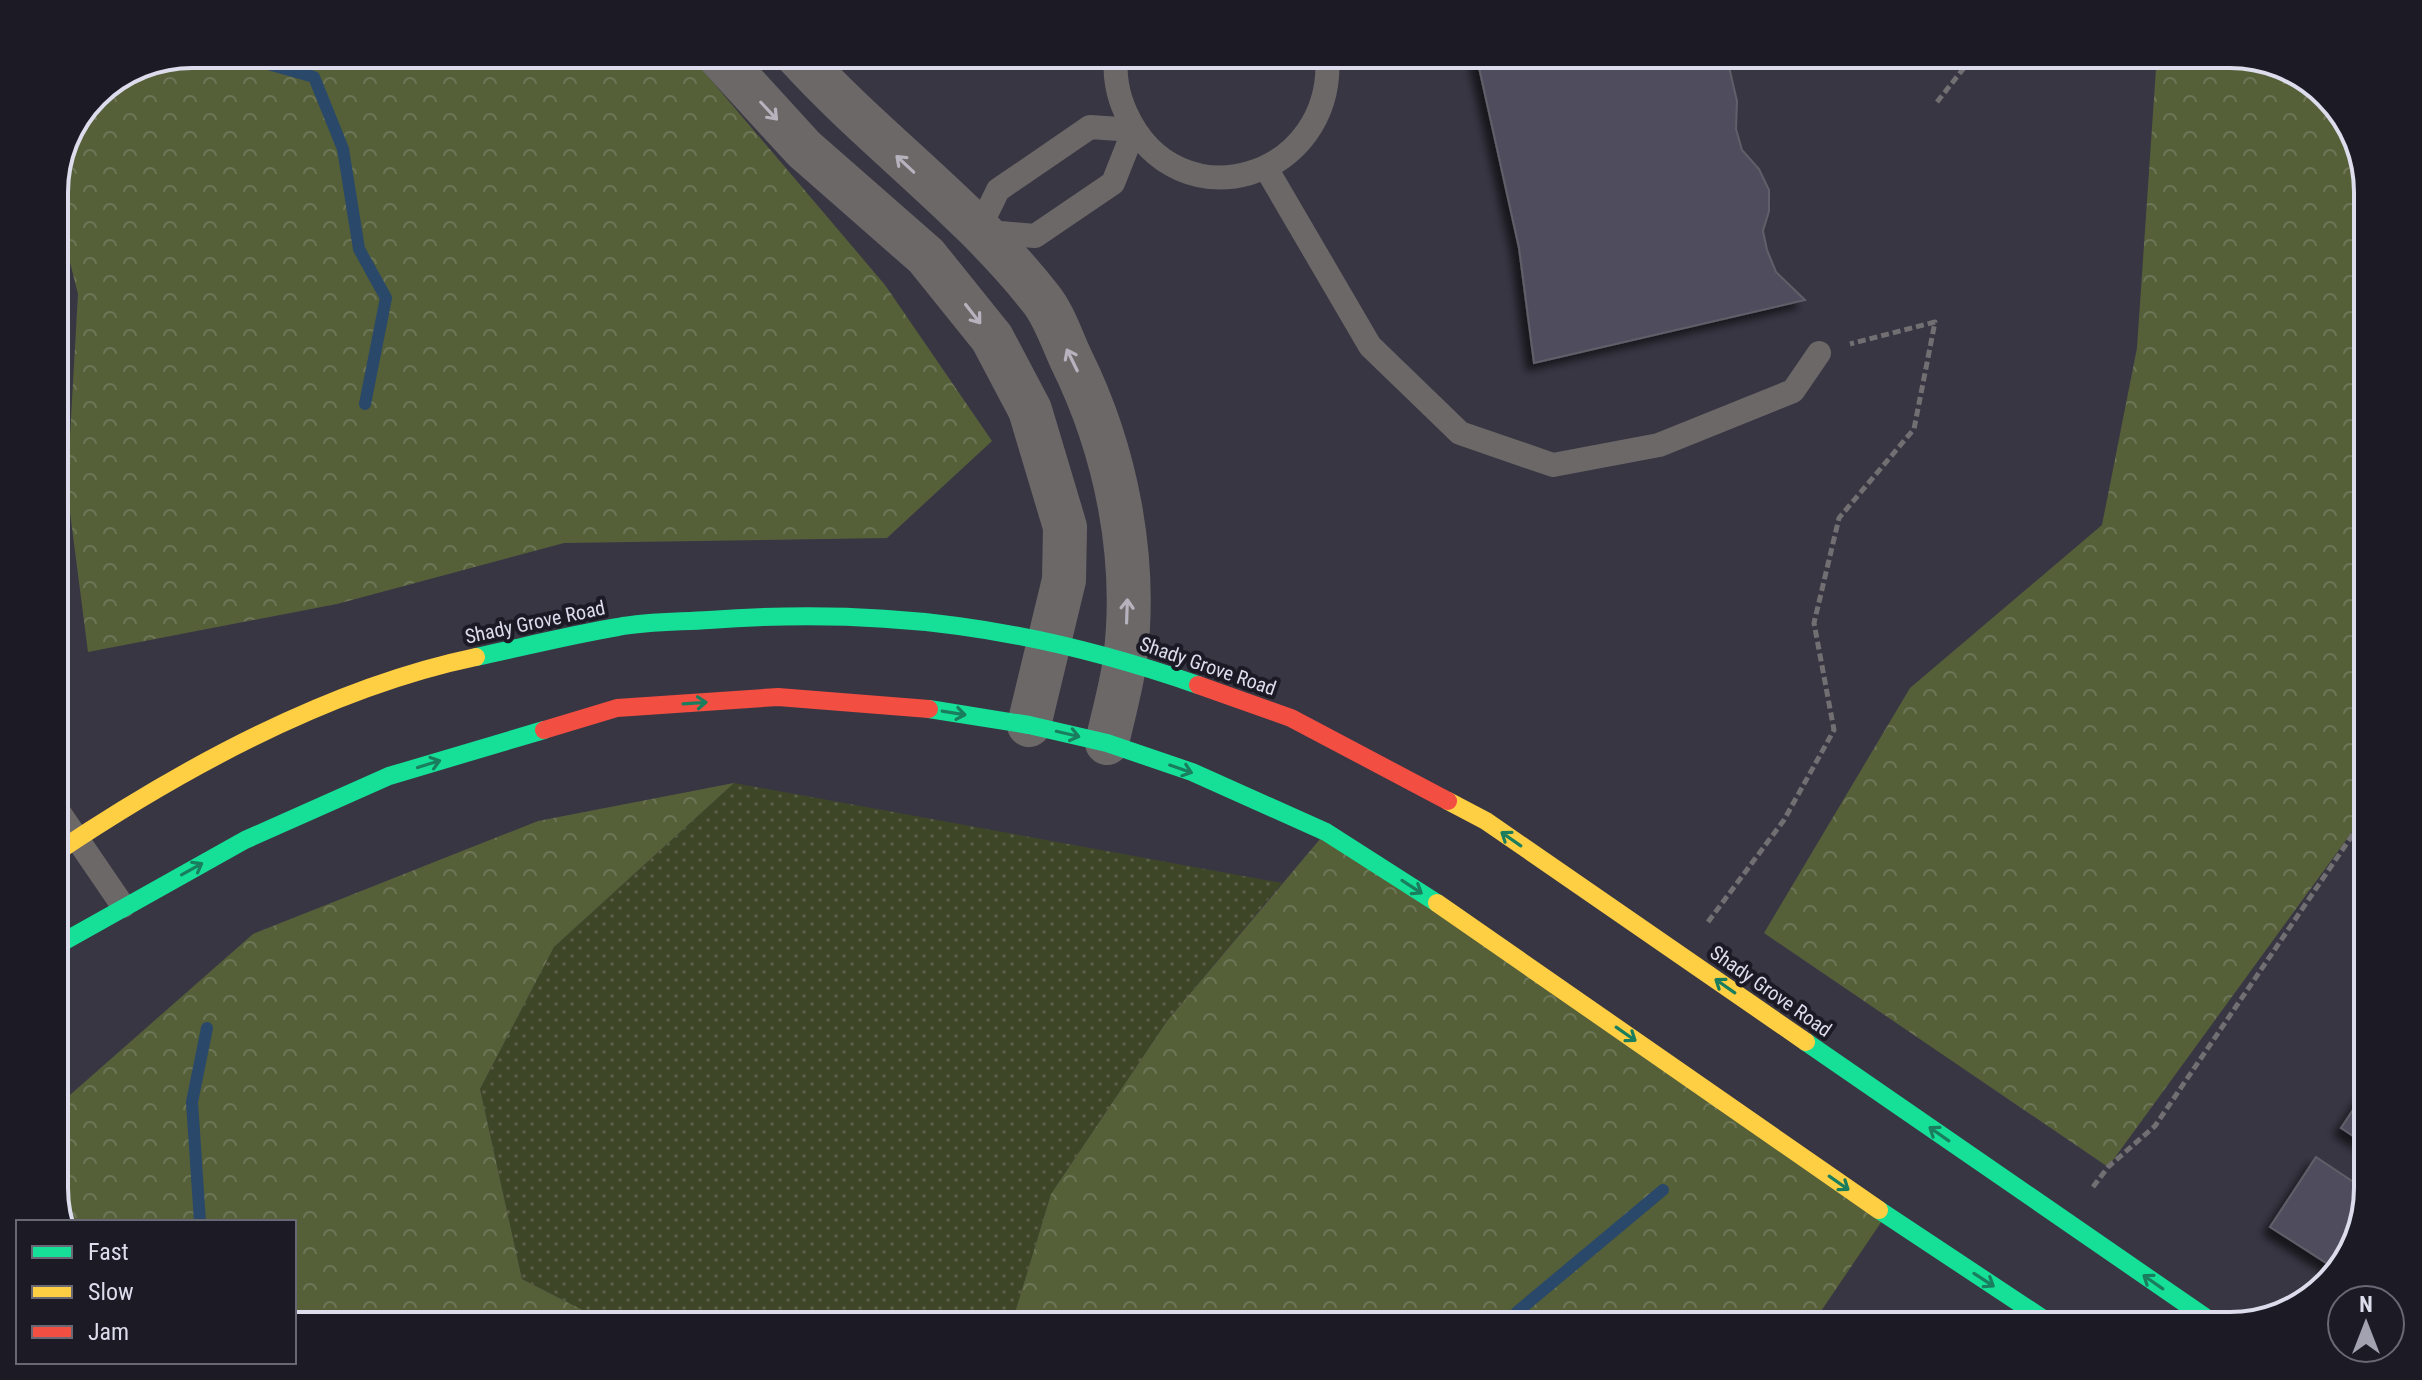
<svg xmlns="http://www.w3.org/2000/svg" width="2422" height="1380" font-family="'Roboto Condensed',sans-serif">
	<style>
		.grass { fill: url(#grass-dots) }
		.forest { fill: url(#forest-crowns) }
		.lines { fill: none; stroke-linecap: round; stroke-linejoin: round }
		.stream { stroke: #2a4869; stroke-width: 12 }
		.building { fill: #504e5d; stroke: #605f69; stroke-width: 2; filter: url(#shadow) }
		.path { stroke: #726f72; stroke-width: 5; stroke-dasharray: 8 4; stroke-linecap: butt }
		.lane { stroke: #6d6868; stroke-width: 24 }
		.street { stroke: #6d6868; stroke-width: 44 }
		.fast { stroke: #16e098; stroke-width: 18 }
		.slow { stroke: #ffcf43; stroke-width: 18 }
		.jam { stroke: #f24e42; stroke-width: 18 }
		.oneway { stroke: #b6b3be }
		.oneway2 { stroke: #197d5e }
		.labels { text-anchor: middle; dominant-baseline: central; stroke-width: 8; stroke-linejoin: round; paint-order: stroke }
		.street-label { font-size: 20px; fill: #dddcec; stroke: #1c1a25 }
		.rim { fill: none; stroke: #dddcec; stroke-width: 4 }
	</style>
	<defs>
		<pattern id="grass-dots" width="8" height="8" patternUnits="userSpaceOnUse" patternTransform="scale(2)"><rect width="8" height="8" fill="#3e4628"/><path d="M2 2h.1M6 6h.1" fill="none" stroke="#596047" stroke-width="1.8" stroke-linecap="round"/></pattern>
		<pattern id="forest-crowns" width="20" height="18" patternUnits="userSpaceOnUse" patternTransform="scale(2)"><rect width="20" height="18" fill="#556039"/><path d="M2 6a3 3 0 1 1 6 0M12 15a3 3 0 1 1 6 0" fill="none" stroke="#6d7656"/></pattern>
		<filter id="shadow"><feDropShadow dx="-7" dy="7" stdDeviation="4" flood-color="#0009"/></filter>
	</defs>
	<rect width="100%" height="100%" fill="#383643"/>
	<polygon class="grass" points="734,783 1282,883 1167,1021 1051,1194 1011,1326 614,1326 522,1279 480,1089 554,947"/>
	<g class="forest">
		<polygon points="192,54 689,54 885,285 992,441 887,538 564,543 337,604 88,652 67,489 78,294 54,199 54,184 95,94 140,64"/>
		<polygon points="2157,54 2230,54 2298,72 2349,123 2368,184 2368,810 2108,1167 1764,933 1910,688 2102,525 2137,348"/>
		<polygon points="734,783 554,947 480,1089 522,1279 614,1326 294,1326 294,1222 62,1222 54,1196 54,1109 253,934 538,821"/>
		<polygon points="1326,832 1886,1215 1811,1326 1011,1326 1051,1194 1167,1021"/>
	</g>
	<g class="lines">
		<g class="stream">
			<polyline points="233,54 314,77 343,149 359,249 386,298 365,404"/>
			<polyline points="200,1222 192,1102 207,1028"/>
			<polyline points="1507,1326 1517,1312 1663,1190"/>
		</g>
	</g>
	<g class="building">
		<polygon points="1476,54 1726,54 1737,101 1736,129 1742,150 1759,169 1769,190 1769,211 1763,231 1767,250 1776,272 1805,300 1534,363 1519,248"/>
		<polygon points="2368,1087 2368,1146 2341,1128"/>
		<polygon points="2316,1157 2367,1191 2350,1256 2337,1270 2270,1227"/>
	</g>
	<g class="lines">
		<g class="path">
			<polyline points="1937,102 1975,54"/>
			<polyline points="1708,922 1784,820 1834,730 1814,623 1839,518 1914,429 1935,322 1850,344"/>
			<polyline points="2093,1187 2108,1167 2155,1126 2368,812"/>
		</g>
		<g class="lane">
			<path d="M1117,54c-4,19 1,42 9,59 51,113 211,67 201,-59"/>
			<polygon points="1090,127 1134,130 1113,183 1035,236 978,231 998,190"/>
			<polyline points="1266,168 1370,346 1460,433 1553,465 1659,445 1793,391 1819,353"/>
			<polyline points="54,805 123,906"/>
		</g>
		<g class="street">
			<polyline points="717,54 804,149 926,256 992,338 1030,410 1065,527 1064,580 1029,725"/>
			<path d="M796,54c77,85 174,154 245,245 13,16 21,41 30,60 45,91 67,199 54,301 -4,28 -12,56 -18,83"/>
		</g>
		<g class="fast">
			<path d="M476,657c47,-10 94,-22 142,-30 30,-6 61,-5 91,-7 176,-13 323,7 489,65"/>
			<polyline points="929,709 1029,725 1107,743 1192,772 1326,832 1437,903"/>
			<polyline points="54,947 245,840 389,776 544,730"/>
			<polyline points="1806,1042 2218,1326"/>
			<polyline points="1879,1210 2054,1326"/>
		</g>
		<g class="slow">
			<polyline points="1448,801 1486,821 1806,1042"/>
			<path d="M54,854c125,-84 273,-166 422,-197"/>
			<polyline points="1437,903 1879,1210"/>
		</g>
		<g class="jam">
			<polyline points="1198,685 1291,718 1448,801"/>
			<polyline points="544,730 617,708 778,697 929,709"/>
		</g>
	</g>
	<defs><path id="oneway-shaft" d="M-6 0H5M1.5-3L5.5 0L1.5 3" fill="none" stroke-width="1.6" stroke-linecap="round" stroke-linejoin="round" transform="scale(2)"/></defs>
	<g class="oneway">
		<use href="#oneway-shaft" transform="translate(769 111) rotate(47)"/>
		<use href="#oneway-shaft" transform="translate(905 164) rotate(-137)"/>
		<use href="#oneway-shaft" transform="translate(973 314) rotate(52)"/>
		<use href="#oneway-shaft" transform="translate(1072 360) rotate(-116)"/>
		<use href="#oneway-shaft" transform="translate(1127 611) rotate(-88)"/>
	</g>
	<g class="oneway2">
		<use href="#oneway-shaft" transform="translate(695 703) rotate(-4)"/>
		<use href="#oneway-shaft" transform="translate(954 713) rotate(9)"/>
		<use href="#oneway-shaft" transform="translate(1068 734) rotate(13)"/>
		<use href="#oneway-shaft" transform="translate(429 764) rotate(-17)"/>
		<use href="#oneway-shaft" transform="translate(1181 769) rotate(19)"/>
		<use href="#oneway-shaft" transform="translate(1511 839) rotate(-145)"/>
		<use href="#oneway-shaft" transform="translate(192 869) rotate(-29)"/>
		<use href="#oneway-shaft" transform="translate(1412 887) rotate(33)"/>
		<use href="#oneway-shaft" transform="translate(1725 986) rotate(-145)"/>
		<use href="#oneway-shaft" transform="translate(1626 1034) rotate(35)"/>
		<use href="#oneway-shaft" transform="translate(1939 1134) rotate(-145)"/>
		<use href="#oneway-shaft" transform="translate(1839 1183) rotate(35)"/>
		<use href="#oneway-shaft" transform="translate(1984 1280) rotate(33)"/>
		<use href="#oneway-shaft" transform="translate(2153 1282) rotate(-145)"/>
	</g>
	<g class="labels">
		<g class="street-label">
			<text transform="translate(535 622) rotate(-12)">Shady Grove Road</text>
			<text transform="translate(1208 666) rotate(19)">Shady Grove Road</text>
			<text transform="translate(1771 991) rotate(35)">Shady Grove Road</text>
		</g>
	</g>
	<path d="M0 0H2422V1380H0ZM192 68H2230A124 124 0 0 1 2354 192V1188A124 124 0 0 1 2230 1312H192A124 124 0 0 1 68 1188V192A124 124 0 0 1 192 68Z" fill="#1c1a25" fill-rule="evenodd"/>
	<path class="rim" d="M192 68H2230A124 124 0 0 1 2354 192V1188A124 124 0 0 1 2230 1312H192A124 124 0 0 1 68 1188V192A124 124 0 0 1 192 68Z"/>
	<rect x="16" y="1220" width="280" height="144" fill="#1c1a25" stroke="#696875" stroke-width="2"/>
	<rect x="32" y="1246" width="40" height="12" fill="#16e098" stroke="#696875" stroke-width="2"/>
	<text x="88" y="1260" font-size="24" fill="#dddcec">Fast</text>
	<rect x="32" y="1286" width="40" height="12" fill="#ffcf43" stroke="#696875" stroke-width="2"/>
	<text x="88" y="1300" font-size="24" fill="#dddcec">Slow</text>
	<rect x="32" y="1326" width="40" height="12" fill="#f24e42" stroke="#696875" stroke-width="2"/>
	<text x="88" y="1340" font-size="24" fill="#dddcec">Jam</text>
	<g transform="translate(2366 1324)"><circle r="38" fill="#1c1a25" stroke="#696875" stroke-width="2"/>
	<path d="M0-6L14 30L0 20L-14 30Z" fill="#a3a2b1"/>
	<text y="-12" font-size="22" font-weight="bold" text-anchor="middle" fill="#dddcec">N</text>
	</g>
</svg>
